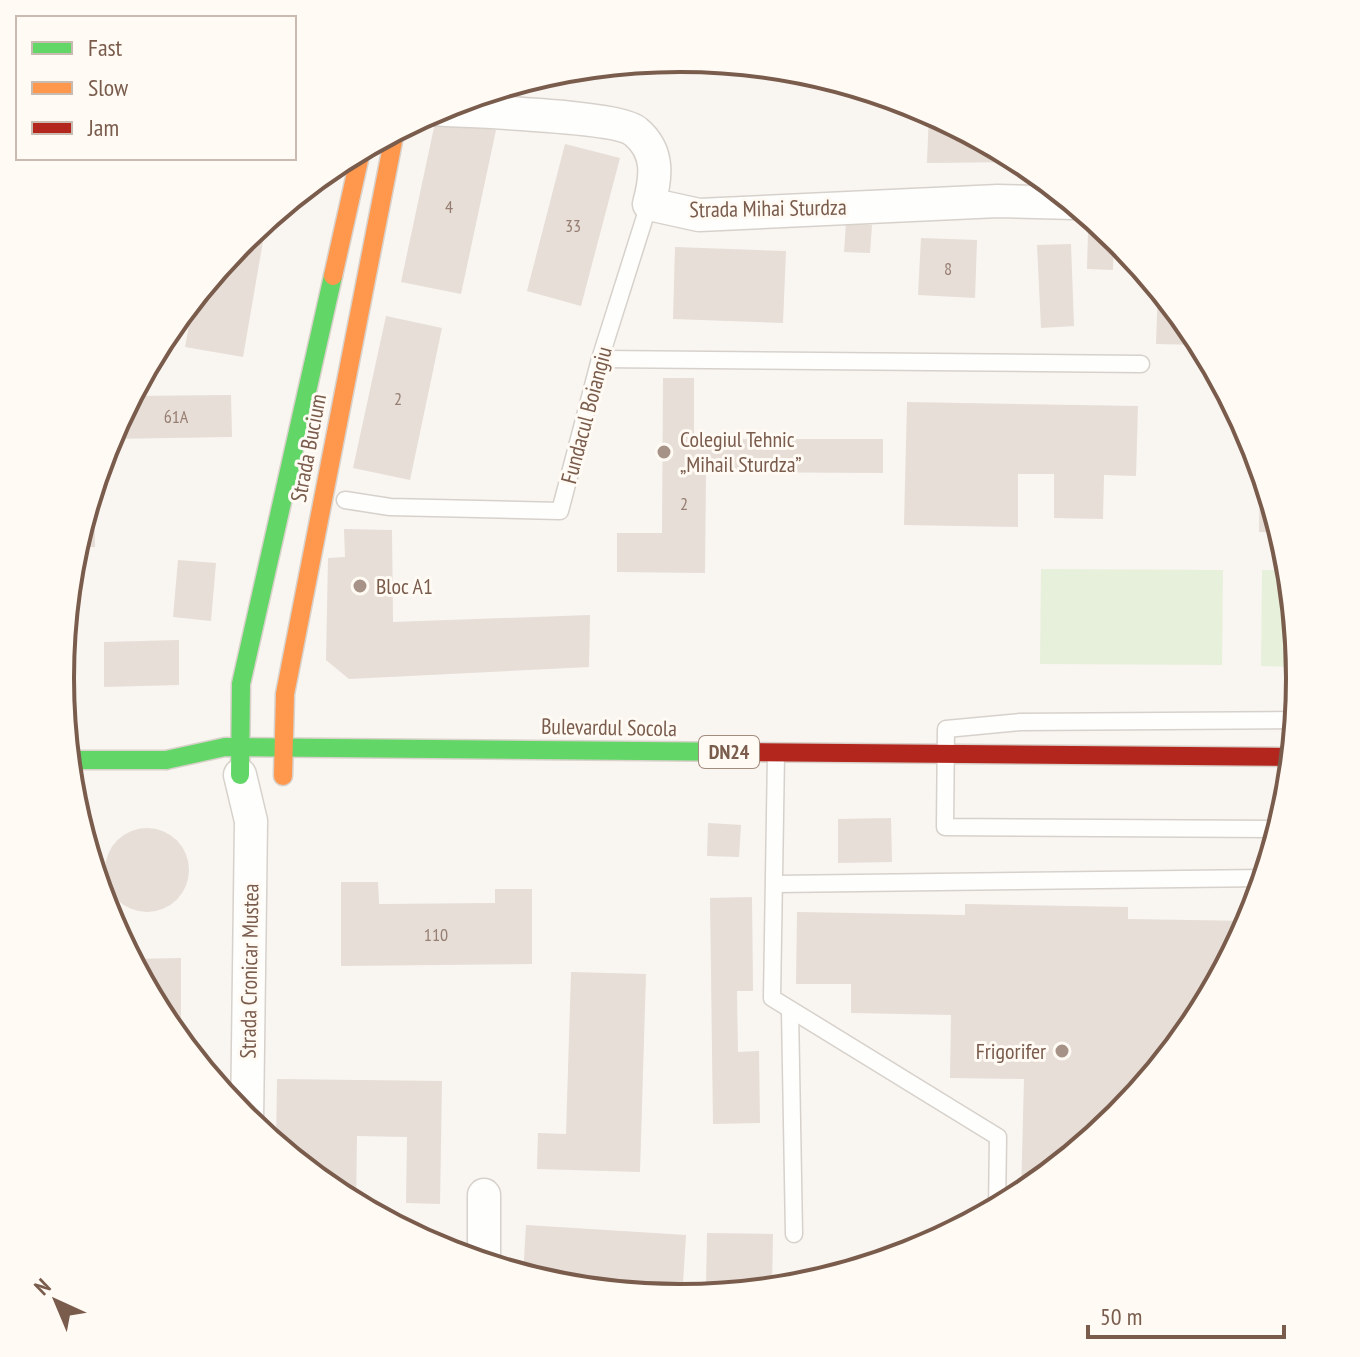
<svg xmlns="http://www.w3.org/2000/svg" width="1360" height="1357" font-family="'PT Sans Narrow',sans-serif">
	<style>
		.green { fill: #e7f0db }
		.building { fill: #e6ded7 }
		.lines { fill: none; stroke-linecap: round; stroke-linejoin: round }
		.lane-casing { stroke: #d7d1cb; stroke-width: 19 }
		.street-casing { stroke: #d7d1cb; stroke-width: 35 }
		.fast-casing { stroke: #d9d2cb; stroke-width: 21 }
		.slow-casing { stroke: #d9d2cb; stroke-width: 21 }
		.jam-casing { stroke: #d9d2cb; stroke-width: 21 }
		.lane { stroke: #fefefd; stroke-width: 16 }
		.street { stroke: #fefefd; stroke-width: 32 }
		.fast { stroke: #63d668; stroke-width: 18 }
		.slow { stroke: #ff974d; stroke-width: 18 }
		.jam { stroke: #b3261e; stroke-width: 18 }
		.poi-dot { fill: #a69286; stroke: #fffaf3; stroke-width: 3 }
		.labels { text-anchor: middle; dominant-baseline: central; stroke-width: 6; stroke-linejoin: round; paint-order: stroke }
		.number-label { font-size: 18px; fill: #977e72 }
		.shield { fill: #fffaf3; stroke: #a28b7f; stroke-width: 2 }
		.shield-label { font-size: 20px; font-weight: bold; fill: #7a5c4d }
		.street-label { font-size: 22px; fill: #7a5c4d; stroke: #fffaf3 }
		.poi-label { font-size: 22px; fill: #7a5c4d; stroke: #fffaf3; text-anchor: start }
		.rim { fill: none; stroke: #7a5c4d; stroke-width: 4 }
	</style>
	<rect width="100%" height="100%" fill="#f9f5f0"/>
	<g class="green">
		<polygon points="1041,569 1223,570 1222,665 1040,664"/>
		<polygon points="1262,570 1290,570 1299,667 1261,666"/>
	</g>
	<g class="building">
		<polygon points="929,112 1023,162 927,163"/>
		<polygon points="436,118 496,130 461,294 401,282"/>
		<polygon points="565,144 620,158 581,306 527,291"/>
		<polygon points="267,218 243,357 185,347 194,298 242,239"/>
		<polygon points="846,223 872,225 870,253 844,252"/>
		<polygon points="1088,232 1109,232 1114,236 1113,270 1087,269"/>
		<polygon points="921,238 977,240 975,298 918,295"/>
		<polygon points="1071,244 1074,326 1041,328 1037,245"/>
		<polygon points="675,247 786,251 783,323 673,319"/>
		<polygon points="1158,287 1196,334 1202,345 1156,344"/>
		<polygon points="386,316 442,328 410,480 353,468"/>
		<polygon points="663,378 694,378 694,439 883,439 883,473 706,472 705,573 617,572 617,533 662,533"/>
		<polygon points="231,395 232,437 108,439 131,396"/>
		<polygon points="907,402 1138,406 1136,476 1104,475 1103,519 1054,518 1054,474 1018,474 1018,527 904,525"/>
		<polygon points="1260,466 1261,466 1281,533 1259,532"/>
		<polygon points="87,505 95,505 95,547 75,547"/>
		<polygon points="344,529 392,530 393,622 590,615 589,667 349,679 326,660 328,558 345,557"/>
		<polygon points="178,560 216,563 211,621 173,617"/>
		<polygon points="179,640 179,685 104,687 104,642"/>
		<polygon points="891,818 892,862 838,863 838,819"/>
		<polygon points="708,823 741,825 739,857 707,856"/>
		<circle cx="147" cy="870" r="42"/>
		<polygon points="341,882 378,882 379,904 495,903 495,889 532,889 532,964 341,966"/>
		<polygon points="752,897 753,991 737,991 738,1052 759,1051 760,1123 713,1124 710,898"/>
		<polygon points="965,904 1128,907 1128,919 1251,921 1196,1024 1118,1118 1021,1196 1024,1079 950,1078 951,1015 851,1013 851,984 796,984 797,912 965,915"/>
		<polygon points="181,958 181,1043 164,1023 130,959"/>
		<polygon points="571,972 646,974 640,1172 537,1169 538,1133 566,1134"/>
		<polygon points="277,1079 442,1081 440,1204 406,1203 407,1137 357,1136 356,1206 335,1194 276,1146"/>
		<polygon points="526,1225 686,1235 682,1299 558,1287 523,1276"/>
		<polygon points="707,1233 773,1234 772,1288 706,1287"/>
	</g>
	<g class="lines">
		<defs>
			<g id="lane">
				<polyline points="600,359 1141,364"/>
				<polyline points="345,500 390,507 560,511 600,359 649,204"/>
				<polyline points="776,754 772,998 998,1137 997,1209"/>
				<polyline points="1280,829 945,827 946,729 1020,722 1296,720"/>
				<polyline points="776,884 1265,878"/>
				<polyline points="790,1010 794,1234"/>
			</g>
			<g id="street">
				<path d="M435,109c34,3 182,6 201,23 24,20 20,46 13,72l50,11 299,-14 76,2"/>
				<polyline points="240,775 251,821 247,1122"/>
				<polyline points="484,1264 484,1195"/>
			</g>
			<g id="fast">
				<polyline points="67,760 166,760"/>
				<polyline points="166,760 225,747 745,752"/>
				<polyline points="240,775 241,684 333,276"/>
			</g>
			<g id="slow">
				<polyline points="333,276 361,151"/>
				<polyline points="283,776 285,694 395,131"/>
			</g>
			<polyline id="jam" points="745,752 1293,757"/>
		</defs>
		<use href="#lane" class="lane-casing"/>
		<use href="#street" class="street-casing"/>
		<use href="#fast" class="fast-casing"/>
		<use href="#slow" class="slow-casing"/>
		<use href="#jam" class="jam-casing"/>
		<use href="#lane" class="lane"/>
		<use href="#street" class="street"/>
		<use href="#fast" class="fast"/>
		<use href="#slow" class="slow"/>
		<use href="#jam" class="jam"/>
	</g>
	<g class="poi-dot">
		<circle cx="664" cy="452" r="8"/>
		<circle cx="360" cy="586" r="8"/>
		<circle cx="1062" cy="1051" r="8"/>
	</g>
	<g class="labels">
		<g class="number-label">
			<text x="449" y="206">4</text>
			<text x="573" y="225">33</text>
			<text x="948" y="268">8</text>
			<text x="398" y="398">2</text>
			<text x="176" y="416">61A</text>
			<text x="684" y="503">2</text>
			<text x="436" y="934">110</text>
		</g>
		<rect class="shield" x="699" y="736" width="60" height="32" rx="6"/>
		<g class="shield-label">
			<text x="729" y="752">DN24</text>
		</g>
		<g class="street-label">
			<text transform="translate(768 208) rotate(-1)">Strada Mihai Sturdza</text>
			<text transform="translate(586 415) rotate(-75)">Fundacul Boiangiu</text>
			<text transform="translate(308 448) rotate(-79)">Strada Bucium</text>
			<text transform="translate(609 727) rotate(1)">Bulevardul Socola</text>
			<text transform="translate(249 971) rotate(-89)">Strada Cronicar Mustea</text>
		</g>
		<g class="poi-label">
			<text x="680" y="439">Colegiul Tehnic<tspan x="680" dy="25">„Mihail Sturdza”</tspan></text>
			<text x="376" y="586">Bloc A1</text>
			<text x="1046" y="1051" text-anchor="end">Frigorifer</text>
		</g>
	</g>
	<path d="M0 0H1360V1357H0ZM74 678a606 606 0 1 1 1212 0a606 606 0 1 1-1212 0Z" fill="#fffaf3" fill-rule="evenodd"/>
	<path class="rim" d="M74 678a606 606 0 1 1 1212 0a606 606 0 1 1-1212 0Z"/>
	<rect x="16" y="16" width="280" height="144" fill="#fffaf3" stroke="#cabbb1" stroke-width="2"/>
	<rect x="32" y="42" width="40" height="12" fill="#63d668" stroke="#cabbb1" stroke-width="2"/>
	<text x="88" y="56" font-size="24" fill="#7a5c4d">Fast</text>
	<rect x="32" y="82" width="40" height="12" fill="#ff974d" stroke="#cabbb1" stroke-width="2"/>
	<text x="88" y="96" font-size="24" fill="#7a5c4d">Slow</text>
	<rect x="32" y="122" width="40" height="12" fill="#b3261e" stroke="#cabbb1" stroke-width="2"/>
	<text x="88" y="136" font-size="24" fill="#7a5c4d">Jam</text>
	<g transform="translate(56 1301) rotate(316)" stroke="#fffaf3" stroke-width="6" paint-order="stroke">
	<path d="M0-6L14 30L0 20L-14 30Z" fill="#7a5c4d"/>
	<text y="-12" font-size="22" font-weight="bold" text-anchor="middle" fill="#7a5c4d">N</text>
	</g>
	<path d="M1088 1325v12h196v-12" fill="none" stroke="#7a5c4d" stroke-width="4"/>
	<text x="1100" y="1325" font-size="24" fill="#7a5c4d" stroke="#fffaf3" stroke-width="6" paint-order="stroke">50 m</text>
</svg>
